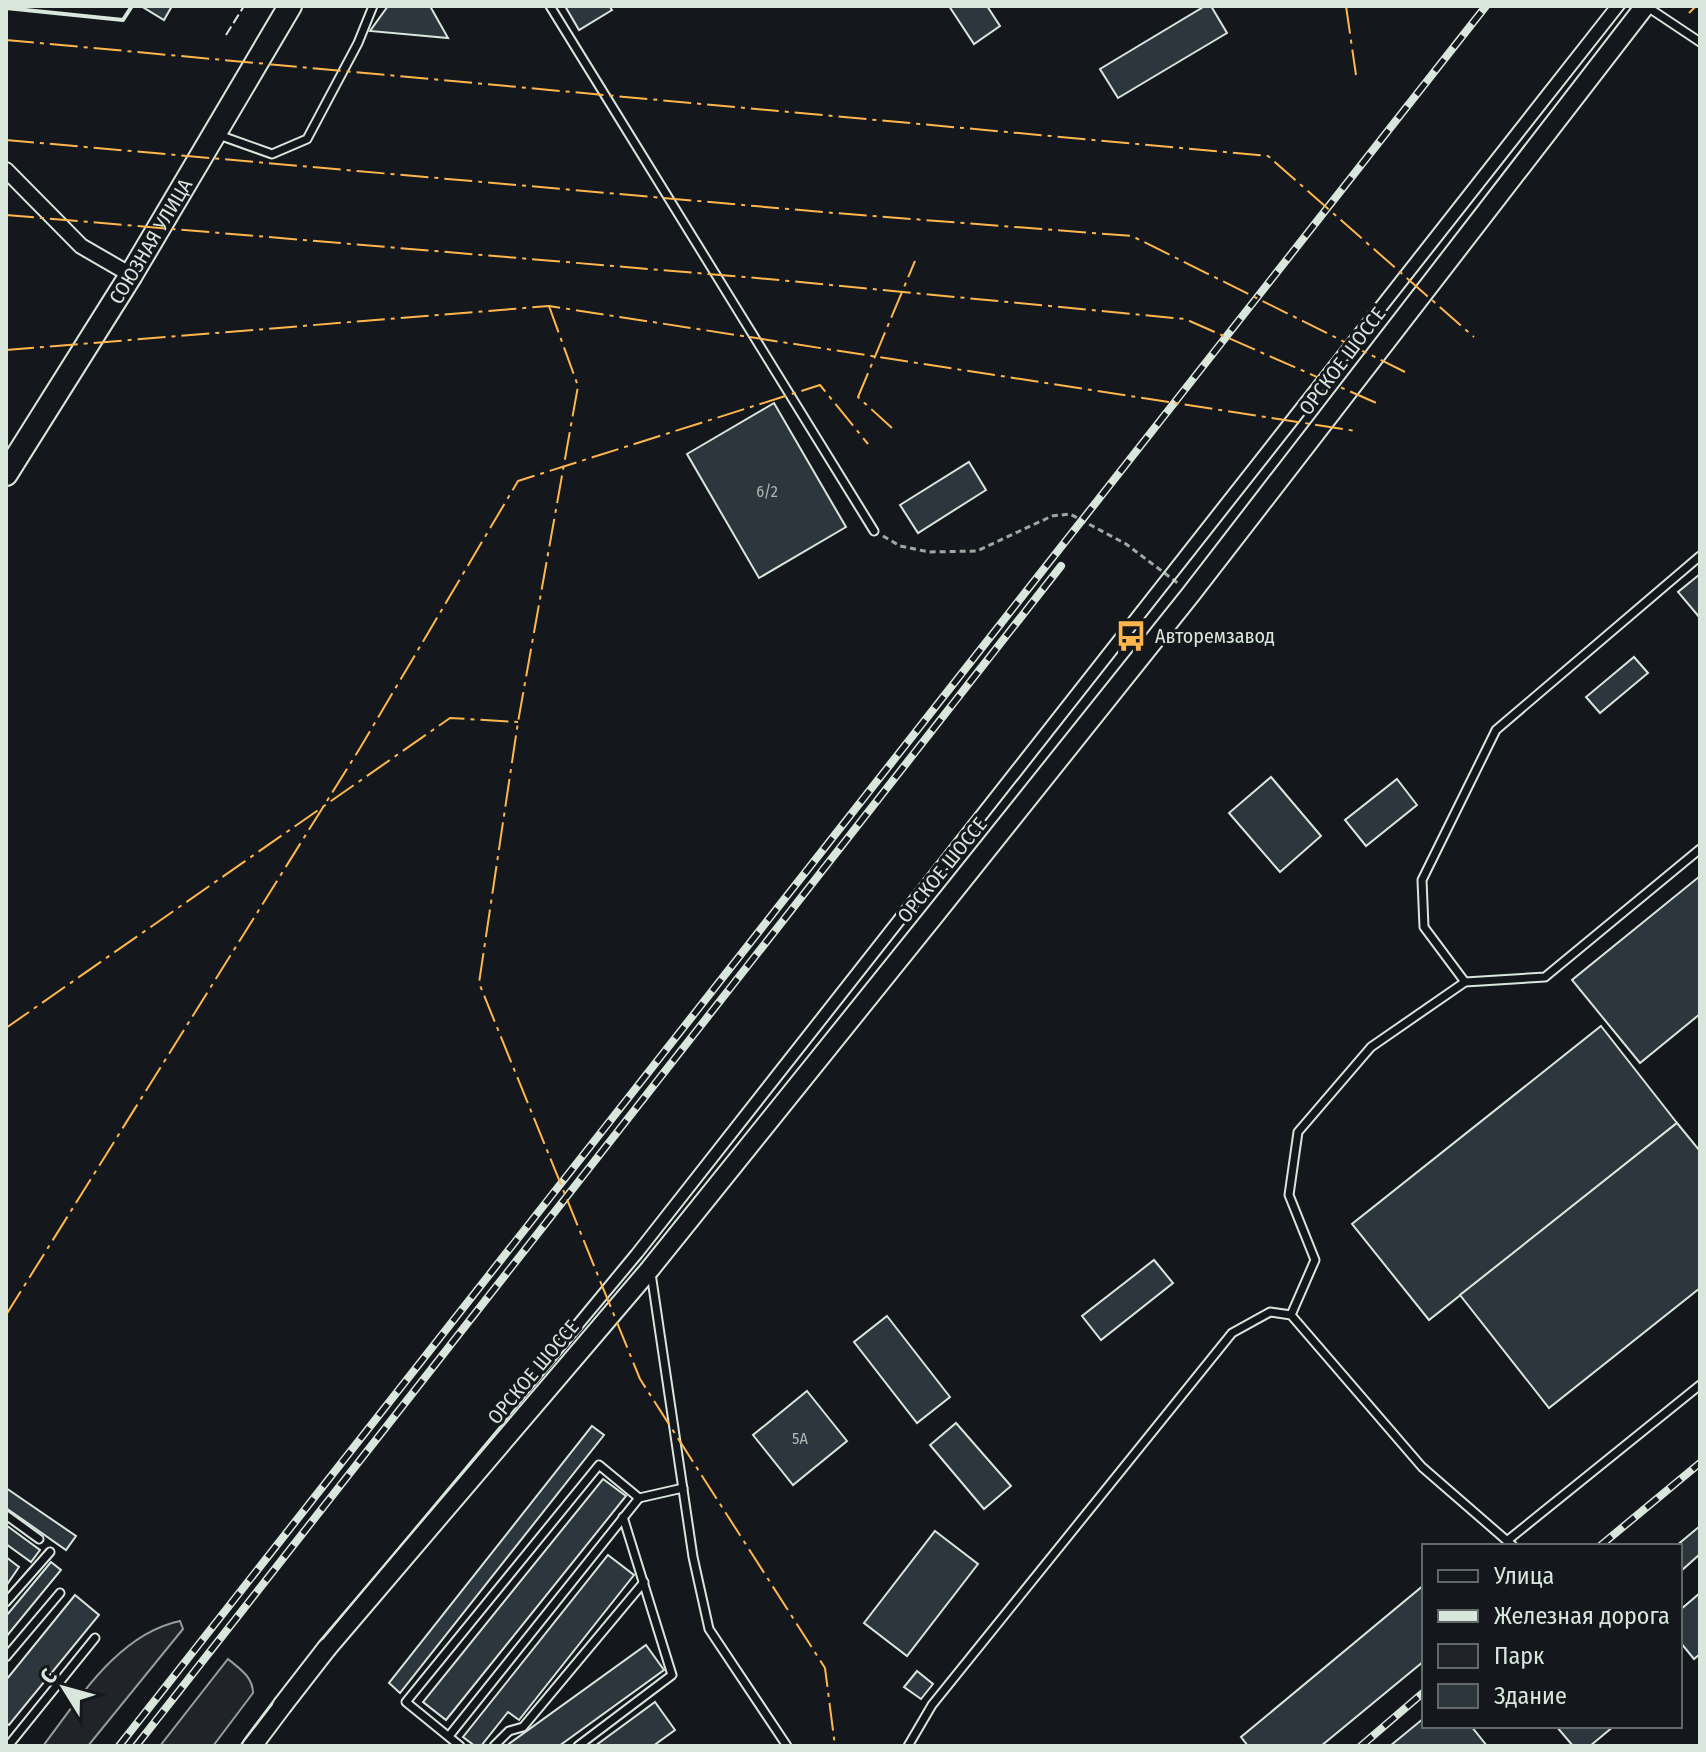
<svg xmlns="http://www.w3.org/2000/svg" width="1706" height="1752" font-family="'Fira Sans Condensed',sans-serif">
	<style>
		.green { fill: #202428; stroke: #939e99; stroke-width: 2 }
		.building { fill: #2c363c; stroke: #d8e6dc; stroke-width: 2 }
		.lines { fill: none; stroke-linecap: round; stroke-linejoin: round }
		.service-casing { stroke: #d8e6dc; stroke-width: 11 }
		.minor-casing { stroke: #d8e6dc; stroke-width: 18 }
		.tertiary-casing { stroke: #d8e6dc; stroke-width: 22 }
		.secondary-casing { stroke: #d8e6dc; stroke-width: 26 }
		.path { stroke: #9da8a2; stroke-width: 3; stroke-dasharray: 6 4; stroke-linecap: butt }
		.service { stroke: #14181c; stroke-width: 7 }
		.minor { stroke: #14181c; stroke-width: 14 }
		.tertiary { stroke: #14181c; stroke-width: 18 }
		.secondary { stroke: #14181c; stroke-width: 22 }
		.tram { stroke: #d8e6dc; stroke-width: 2 }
		.rail-casing { stroke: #d8e6dc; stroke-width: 8 }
		.rail { stroke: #14181c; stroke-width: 5; stroke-dasharray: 15; stroke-linecap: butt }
		.tertiary-bridge-casing { stroke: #d8e6dc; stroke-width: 22; stroke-linecap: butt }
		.tertiary-bridge { stroke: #14181c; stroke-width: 18 }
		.fence { stroke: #d8e6dc; stroke-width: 2; stroke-dasharray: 10 4; stroke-linecap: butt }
		.wall { stroke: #d8e6dc; stroke-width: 4 }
		.power { stroke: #ffb74d; stroke-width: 2; stroke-dasharray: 28 6 4 6; stroke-linecap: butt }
		.labels { text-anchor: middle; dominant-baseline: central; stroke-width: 6; stroke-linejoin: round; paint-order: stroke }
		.number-label { font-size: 16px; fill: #adbab4 }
		.street-label { font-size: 20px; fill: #d8e6dc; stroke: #14181c }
		.poi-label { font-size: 20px; fill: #d8e6dc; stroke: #14181c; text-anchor: start }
	</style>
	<rect width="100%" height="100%" fill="#14181c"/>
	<g class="green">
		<path d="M180,1621l3,8 -95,117h-45c36,-47 75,-112 137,-125z"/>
		<path d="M228,1659c12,10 25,18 25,34l-40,53h-53z"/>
	</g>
	<g class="building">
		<polygon points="141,6 172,6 164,20"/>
		<polygon points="388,6 430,6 448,38 370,31"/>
		<polygon points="565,6 609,6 612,10 579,30"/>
		<polygon points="949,6 987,6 1000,26 974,44"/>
		<polygon points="1205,6 1211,6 1227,33 1118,98 1100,69"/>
		<polygon points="774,403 846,527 759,578 687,454"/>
		<polygon points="969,462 986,490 918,533 900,505"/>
		<polygon points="1700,574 1700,618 1678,592"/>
		<polygon points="1634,657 1648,673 1600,713 1586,697"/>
		<polygon points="1271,777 1321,836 1280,872 1229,813"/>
		<polygon points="1397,779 1417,805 1366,846 1345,820"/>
		<polygon points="1700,876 1700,1014 1640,1063 1572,980"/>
		<polygon points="1601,1026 1677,1123 1429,1320 1352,1224"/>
		<polygon points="1677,1123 1700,1151 1700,1288 1549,1408 1460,1295"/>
		<polygon points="1154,1260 1173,1283 1101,1340 1082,1316"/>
		<polygon points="887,1316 950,1397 917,1423 854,1342"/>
		<polygon points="807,1391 847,1441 793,1485 753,1435"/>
		<polygon points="956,1423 1011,1486 984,1509 930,1445"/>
		<polygon points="592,1426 604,1435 400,1693 389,1683"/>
		<polygon points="603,1479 626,1496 446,1720 423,1702"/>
		<polygon points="6,1488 76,1536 66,1550 6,1508"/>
		<polygon points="6,1525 40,1550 31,1562 6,1544"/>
		<polygon points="1700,1526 1700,1554 1681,1571 1680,1546 1676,1546"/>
		<polygon points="935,1531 978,1564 907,1656 864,1623"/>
		<polygon points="608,1555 634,1575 519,1720 508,1712 481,1746 475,1746 463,1737"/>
		<polygon points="6,1557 19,1567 6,1586"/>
		<polygon points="51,1562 61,1570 6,1637 6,1616"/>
		<polygon points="1424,1585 1424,1661 1321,1746 1248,1746 1241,1737"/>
		<polygon points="1700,1593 1700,1654 1694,1659 1680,1642 1680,1610"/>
		<polygon points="75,1595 99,1615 9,1725 6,1723 6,1680"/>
		<polygon points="646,1645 664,1670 559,1746 506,1746"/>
		<polygon points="917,1671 933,1684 921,1699 904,1687"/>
		<polygon points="655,1702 675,1730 653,1746 595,1746"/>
		<polygon points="1424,1718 1424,1726 1471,1726 1487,1746 1390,1746"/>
		<polygon points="1556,1726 1614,1726 1590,1746 1573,1746"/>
	</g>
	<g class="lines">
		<defs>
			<g id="service">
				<polyline points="550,6 874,531"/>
				<polyline points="1646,6 1700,42"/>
				<polyline points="216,134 272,154 307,139 358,43 373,6"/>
				<polyline points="1465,982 1424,927 1422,880 1496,730 1700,556"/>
				<polyline points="651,1273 693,1557 709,1629 787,1746"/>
				<polyline points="1291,1315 1315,1260 1289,1195 1298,1132 1371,1047 1465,982 1545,977 1700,849"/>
				<polyline points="6,1515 39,1539"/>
				<polyline points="1508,1540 1700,1385"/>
				<polyline points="6,1602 50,1552"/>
				<polyline points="6,1657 60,1593"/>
				<polyline points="449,1736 639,1498 683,1488"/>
				<polyline points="8,1746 95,1638"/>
				<polyline points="460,1746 406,1702 599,1465 639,1498"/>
				<polyline points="494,1746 509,1731 523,1727 644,1582"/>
				<polyline points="578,1746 672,1675 623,1517"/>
				<polyline points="908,1746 932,1705 1232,1333 1270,1312 1291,1315 1422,1467 1513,1546"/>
			</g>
			<polyline id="minor" points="6,170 81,246 131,275"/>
			<g id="tertiary">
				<polyline points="327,1648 650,1269 937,912 1191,594 1645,6"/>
				<polyline points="252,1746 282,1706"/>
			</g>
			<g id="secondary">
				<path id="s1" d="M6,474l125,-199 159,-269"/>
			</g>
		</defs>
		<use href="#service" class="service-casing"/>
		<use href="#minor" class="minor-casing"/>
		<use href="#tertiary" class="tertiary-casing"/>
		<use href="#secondary" class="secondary-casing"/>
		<polyline class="path" points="883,536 900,546 929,552 977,551 1052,516 1070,514 1126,544 1179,584"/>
		<use href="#service" class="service"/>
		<use href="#minor" class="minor"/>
		<use href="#tertiary" class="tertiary"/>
		<use href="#secondary" class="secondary"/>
		<g class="tram">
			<polyline points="557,1341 632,1250 1609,6"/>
			<polyline points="240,1746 320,1642 642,1257 1626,6"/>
		</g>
		<defs>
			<g id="rail">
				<polyline points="1600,1546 1700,1463"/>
				<polyline points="119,1746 1486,6"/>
				<polyline points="136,1746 1061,566"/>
				<polyline points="1361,1746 1424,1692"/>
			</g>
		</defs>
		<use href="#rail" class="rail-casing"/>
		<use href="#rail" class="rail"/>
		<defs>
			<polyline id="tertiary-bridge" points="282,1706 327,1648"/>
		</defs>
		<use href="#tertiary-bridge" class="tertiary-bridge-casing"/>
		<use href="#tertiary-bridge" class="tertiary-bridge"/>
		<polyline class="fence" points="226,35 244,6"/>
		<polyline class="wall" points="6,8 123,20 132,6"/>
		<g class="power">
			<polyline points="1346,6 1356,75"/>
			<polyline points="1689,13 1696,6"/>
			<polyline points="6,40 1268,156 1474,337"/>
			<polyline points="6,140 834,213 1132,236 1405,372"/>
			<polyline points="6,215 768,279 1185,319 1381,405"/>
			<polyline points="549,306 578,386 518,722 479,983 640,1379 825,1668 835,1746"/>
			<polyline points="6,350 549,306 1356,431"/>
			<polyline points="892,428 858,397 915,261"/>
			<polyline points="6,1028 450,718 518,722"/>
			<polyline points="6,1315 360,748 518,481 820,385 868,444"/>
		</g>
	</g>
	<defs>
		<symbol id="bus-bare" viewBox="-9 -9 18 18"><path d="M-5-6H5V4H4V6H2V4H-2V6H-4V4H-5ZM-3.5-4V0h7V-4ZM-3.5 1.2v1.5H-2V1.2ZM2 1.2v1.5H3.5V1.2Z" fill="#ffb74d" stroke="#14181c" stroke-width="2.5" paint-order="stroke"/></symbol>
	</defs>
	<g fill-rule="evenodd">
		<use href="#bus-bare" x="1109" y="614" width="44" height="44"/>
	</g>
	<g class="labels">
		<g class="number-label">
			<text x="767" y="491">6/2</text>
			<text x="800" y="1438">5А</text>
		</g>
		<g class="street-label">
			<text stroke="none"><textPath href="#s1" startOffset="274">СОЮЗНАЯ УЛИЦА</textPath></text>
			<text transform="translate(1342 361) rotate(-53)">ОРСКОЕ ШОССЕ</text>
			<text transform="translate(942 870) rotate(-51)">ОРСКОЕ ШОССЕ</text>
			<text transform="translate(533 1372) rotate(-50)">ОРСКОЕ ШОССЕ</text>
		</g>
		<g class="poi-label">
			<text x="1155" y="636">Авторемзавод</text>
		</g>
	</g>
	<rect width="1706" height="1752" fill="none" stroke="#d8e6dc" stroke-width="16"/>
	<rect x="1422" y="1544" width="260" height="184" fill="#14181c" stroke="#626a69" stroke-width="2"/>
	<rect x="1438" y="1570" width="40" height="12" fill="#14181c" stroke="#626a69" stroke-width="2"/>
	<text x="1494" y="1584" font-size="24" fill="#d8e6dc">Улица</text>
	<rect x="1438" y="1610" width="40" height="12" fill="#d8e6dc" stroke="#626a69" stroke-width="2"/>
	<text x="1494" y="1624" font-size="24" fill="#d8e6dc">Железная дорога</text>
	<rect x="1438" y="1644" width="40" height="24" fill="#202428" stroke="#626a69" stroke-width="2"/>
	<text x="1494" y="1664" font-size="24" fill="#d8e6dc">Парк</text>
	<rect x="1438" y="1684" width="40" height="24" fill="#2c363c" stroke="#626a69" stroke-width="2"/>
	<text x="1494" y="1704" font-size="24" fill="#d8e6dc">Здание</text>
	<g transform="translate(64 1688) rotate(307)" stroke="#14181c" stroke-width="6" paint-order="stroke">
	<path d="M0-6L14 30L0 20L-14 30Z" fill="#d8e6dc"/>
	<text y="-12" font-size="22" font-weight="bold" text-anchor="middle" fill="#d8e6dc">С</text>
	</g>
</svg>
